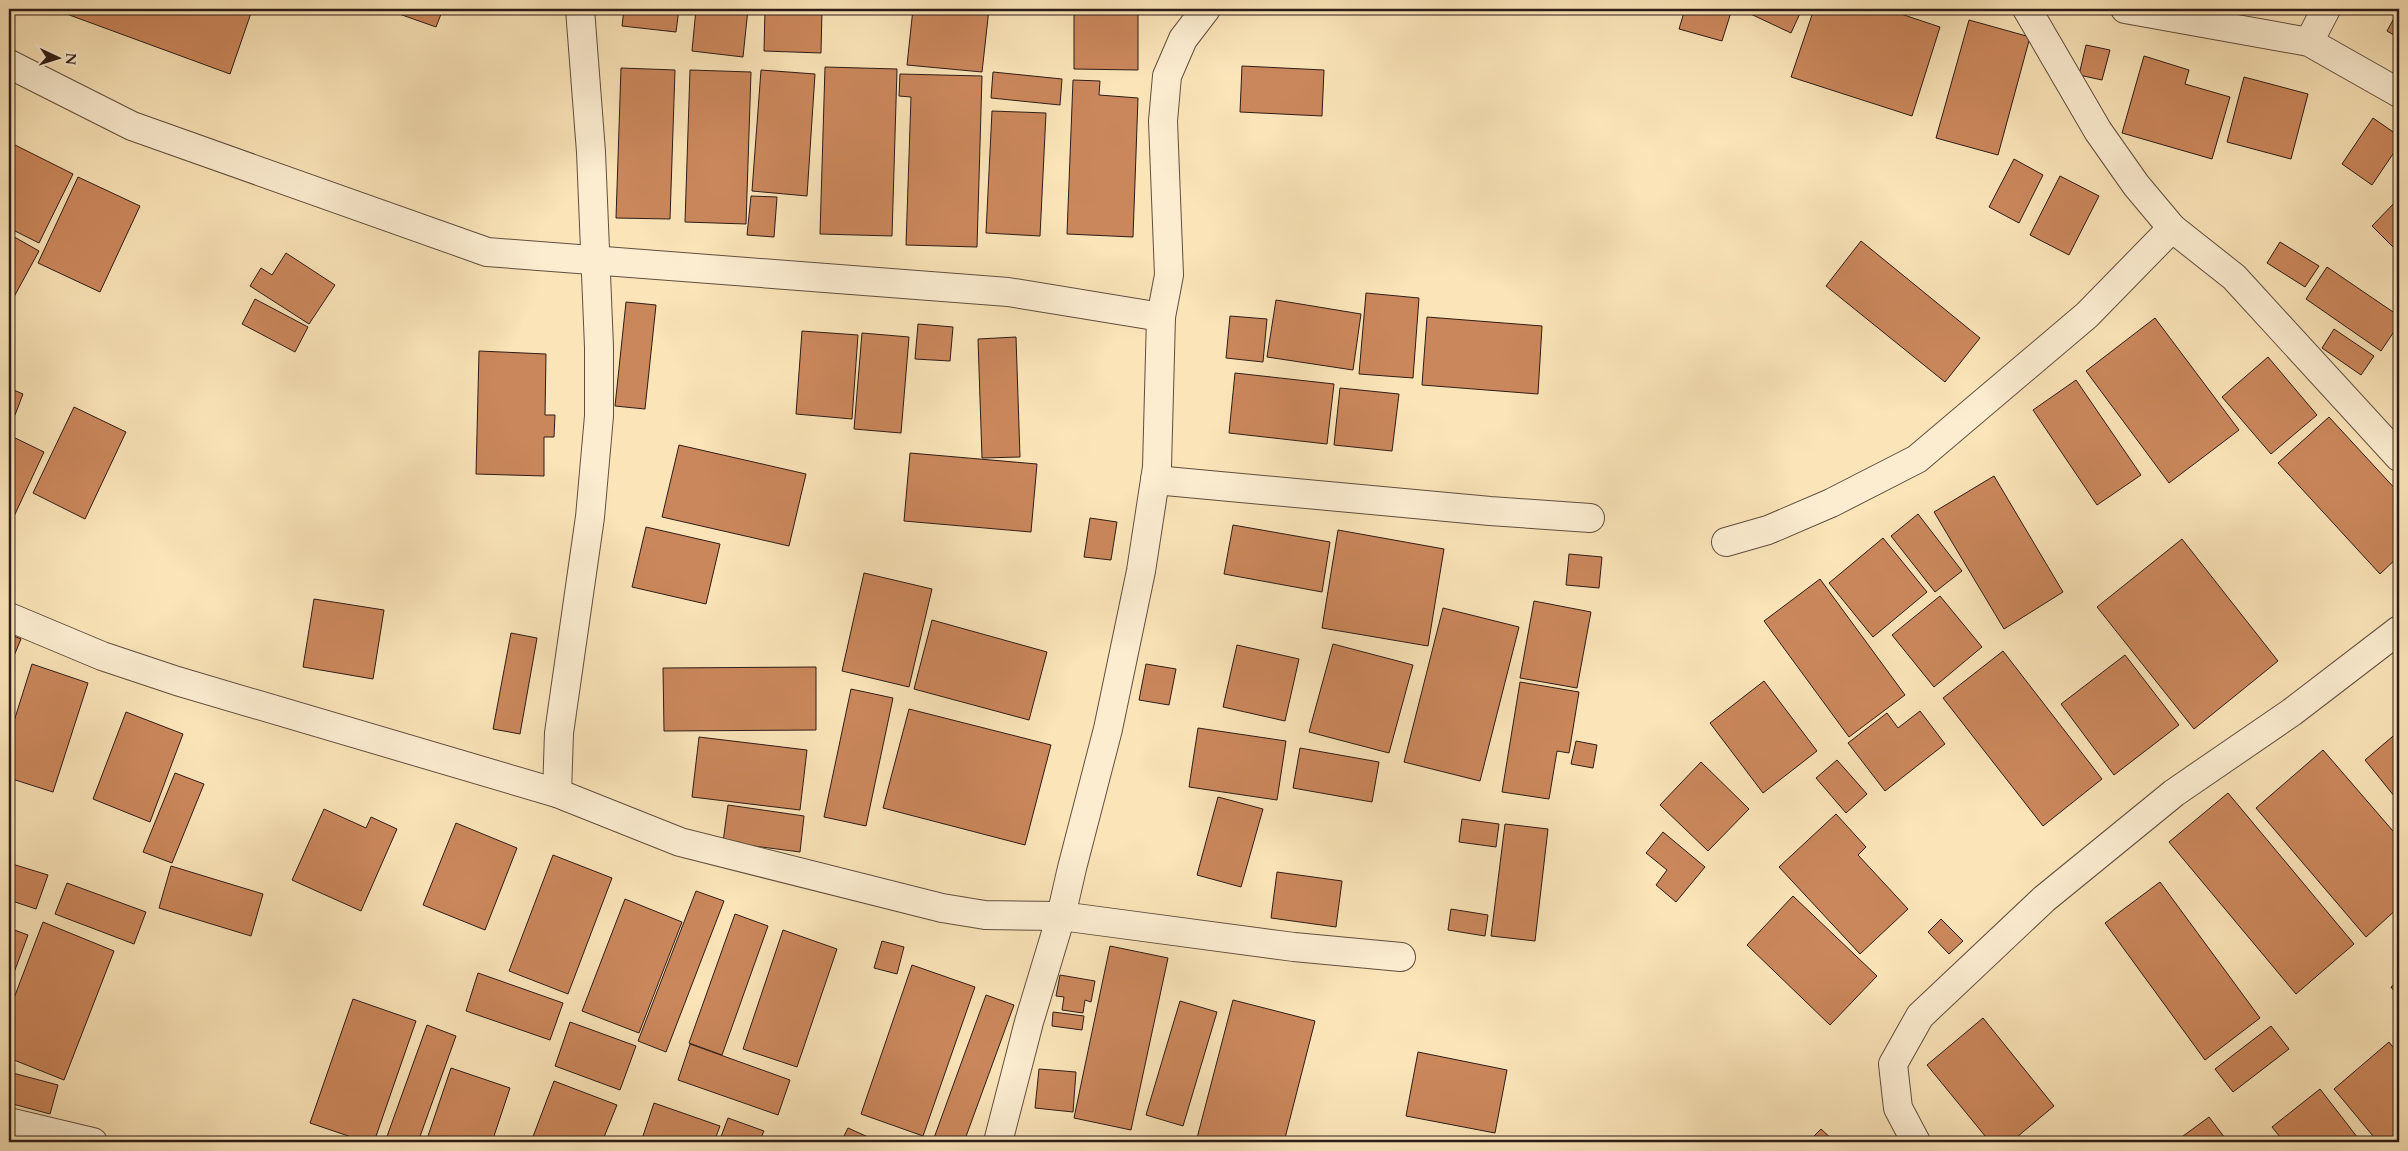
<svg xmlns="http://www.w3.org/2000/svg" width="2408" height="1151" font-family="Cardo,serif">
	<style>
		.building { fill: #cb875c; stroke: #2e1c15 }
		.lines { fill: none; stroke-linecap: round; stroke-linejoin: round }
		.street-casing { stroke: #614e3e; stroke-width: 30 }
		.street { stroke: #fcedd1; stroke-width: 28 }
	</style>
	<rect width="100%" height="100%" fill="#fae4b8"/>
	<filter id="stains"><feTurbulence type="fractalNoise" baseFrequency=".004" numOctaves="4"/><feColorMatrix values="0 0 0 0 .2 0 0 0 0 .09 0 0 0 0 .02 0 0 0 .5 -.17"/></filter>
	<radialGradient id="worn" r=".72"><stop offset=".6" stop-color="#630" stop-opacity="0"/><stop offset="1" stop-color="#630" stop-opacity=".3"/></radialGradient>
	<g class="building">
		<polygon points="53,9 239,9 251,13 230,74"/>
		<polygon points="385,9 443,9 436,27"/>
		<polygon points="624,9 679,9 676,32 622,26"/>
		<polygon points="696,9 748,9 743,57 692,51"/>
		<polygon points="765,9 822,9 821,53 764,51"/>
		<polygon points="913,9 989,9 982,72 907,65"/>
		<polygon points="1074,9 1138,9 1138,70 1074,69"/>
		<polygon points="1685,9 1732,9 1722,41 1679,29"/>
		<polygon points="1740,9 1802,9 1791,33"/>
		<polygon points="1814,9 1886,9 1940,27 1912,116 1791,77"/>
		<polygon points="2399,9 2399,38 2387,31"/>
		<polygon points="1969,20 2030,37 1998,155 1936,138"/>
		<polygon points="2086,45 2110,50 2102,80 2079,75"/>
		<polygon points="2144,56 2189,70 2185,84 2230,97 2212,159 2122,133"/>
		<polygon points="1242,66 1324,70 1322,116 1240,112"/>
		<polygon points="825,67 897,69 892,236 820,234"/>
		<polygon points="621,68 675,70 670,219 616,218"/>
		<polygon points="690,70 751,72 746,224 685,222"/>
		<polygon points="761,70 815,74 807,196 752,191"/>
		<polygon points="993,72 1062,79 1060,105 991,98"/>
		<polygon points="900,74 982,76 977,247 906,245 911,97 899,96"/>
		<polygon points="2244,77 2308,94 2291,159 2227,142"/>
		<polygon points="1073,80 1100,81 1099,95 1138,98 1133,237 1067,234"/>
		<polygon points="992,111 1046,113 1040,236 986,233"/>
		<polygon points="2373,118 2399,136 2399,145 2372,185 2342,164"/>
		<polygon points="9,142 73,174 39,243 9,228"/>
		<polygon points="2014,159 2043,175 2019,223 1989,207"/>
		<polygon points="2060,176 2099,196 2069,255 2030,235"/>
		<polygon points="78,177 140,206 100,292 38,263"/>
		<polygon points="751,196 777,197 774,237 747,235"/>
		<polygon points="2399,198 2399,253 2372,226"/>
		<polygon points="9,234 39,251 9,306"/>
		<polygon points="1861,241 1980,338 1945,382 1826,286"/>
		<polygon points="2280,242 2319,266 2305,287 2267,263"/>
		<polygon points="286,253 335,285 309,324 250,286 261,268 272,275"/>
		<polygon points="2327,267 2399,316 2399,324 2381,351 2306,299"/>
		<polygon points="1366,293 1419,298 1413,378 1359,374"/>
		<polygon points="255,299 308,327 295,352 242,324"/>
		<polygon points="1276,300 1361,314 1353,370 1267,357"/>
		<polygon points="626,302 656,305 645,409 615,406"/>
		<polygon points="1230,316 1267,319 1263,362 1226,358"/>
		<polygon points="1427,317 1542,326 1538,394 1422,385"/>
		<polygon points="2155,318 2239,430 2169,483 2086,371"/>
		<polygon points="918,324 953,327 950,361 915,359"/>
		<polygon points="2334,329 2374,356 2361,375 2322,348"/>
		<polygon points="802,331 858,335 852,419 796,414"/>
		<polygon points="862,333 909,337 901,433 854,429"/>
		<polygon points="1016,337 1020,457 982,458 978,339"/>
		<polygon points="479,351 546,354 545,415 555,415 554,437 544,437 544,476 476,474"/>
		<polygon points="2268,357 2317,415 2271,454 2222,397"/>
		<polygon points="1235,373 1334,384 1327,444 1229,433"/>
		<polygon points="2076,380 2141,475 2097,505 2033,410"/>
		<polygon points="9,388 23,394 15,415 9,412"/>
		<polygon points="1340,388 1399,394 1392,451 1334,445"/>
		<polygon points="74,407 126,432 85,519 33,493"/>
		<polygon points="2329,417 2399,493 2399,556 2380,574 2278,463"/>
		<polygon points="9,435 44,452 9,527"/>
		<polygon points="679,445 806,474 789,546 662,517"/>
		<polygon points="910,453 1037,464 1031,532 904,521"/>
		<polygon points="1994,476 2063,592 2004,629 1934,512"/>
		<polygon points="1918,514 1962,571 1935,592 1891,536"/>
		<polygon points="1090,518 1117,522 1111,560 1084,557"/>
		<polygon points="1233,525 1330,542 1322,592 1224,574"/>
		<polygon points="646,527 720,544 706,604 632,587"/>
		<polygon points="1338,530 1444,549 1428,646 1322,628"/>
		<polygon points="1883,538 1927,592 1873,637 1829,583"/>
		<polygon points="2182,539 2278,661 2194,729 2097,607"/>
		<polygon points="1569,554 1602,557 1599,588 1566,585"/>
		<polygon points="864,573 932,589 909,687 842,671"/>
		<polygon points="1820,579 1905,695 1849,737 1764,621"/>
		<polygon points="1940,596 1982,647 1934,687 1892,635"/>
		<polygon points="314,599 384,610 373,679 303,667"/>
		<polygon points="1534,601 1591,612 1577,688 1520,678"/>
		<polygon points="1443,608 1519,627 1480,781 1404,762"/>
		<polygon points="932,620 1047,652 1029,720 914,689"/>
		<polygon points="511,633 537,638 520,734 493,729"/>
		<polygon points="9,634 21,639 9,668"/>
		<polygon points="1333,644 1413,665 1389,753 1309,732"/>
		<polygon points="1237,645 1299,659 1285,721 1223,707"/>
		<polygon points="2003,651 2102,779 2043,826 1943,698"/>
		<polygon points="2125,655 2179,725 2114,775 2061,704"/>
		<polygon points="32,664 88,683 53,792 9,778 9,737"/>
		<polygon points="1146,664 1176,669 1169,705 1139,700"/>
		<polygon points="816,667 816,730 664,731 663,668"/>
		<polygon points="1764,681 1817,751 1763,793 1710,723"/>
		<polygon points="1520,682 1579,692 1569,753 1557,751 1549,799 1502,792"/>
		<polygon points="851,689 893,698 866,826 824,817"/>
		<polygon points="909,709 1051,745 1025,845 883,808"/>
		<polygon points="1920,711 1945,744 1885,791 1848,743 1887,713 1898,728"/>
		<polygon points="126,712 183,734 150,822 93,799"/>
		<polygon points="1198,728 1286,741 1277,800 1189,787"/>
		<polygon points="2399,731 2399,802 2365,760"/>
		<polygon points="699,737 807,750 800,810 692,797"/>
		<polygon points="1576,741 1597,745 1593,768 1571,764"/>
		<polygon points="1300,748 1379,762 1372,802 1293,788"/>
		<polygon points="2323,750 2399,838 2399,907 2366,937 2256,808"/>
		<polygon points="1837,760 1867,794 1846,813 1816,778"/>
		<polygon points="1701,762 1749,809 1708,851 1660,805"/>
		<polygon points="175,773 204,784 172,863 143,852"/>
		<polygon points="2228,793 2354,944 2296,994 2169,842"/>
		<polygon points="1218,797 1263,809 1241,887 1197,875"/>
		<polygon points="728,805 804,816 800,852 723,842"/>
		<polygon points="324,809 366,828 371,817 397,829 361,911 292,880"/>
		<polygon points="1836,814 1866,847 1858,855 1908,909 1860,954 1779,867"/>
		<polygon points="1462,819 1499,824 1496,847 1459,842"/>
		<polygon points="456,823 517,848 485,930 423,905"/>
		<polygon points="1505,824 1548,829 1535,941 1491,936"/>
		<polygon points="1663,832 1705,867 1676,902 1656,885 1667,870 1646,853"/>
		<polygon points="553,855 612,878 568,994 509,971"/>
		<polygon points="9,863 48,875 36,909 9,900"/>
		<polygon points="171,866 263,894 251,936 159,908"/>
		<polygon points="1277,872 1342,881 1336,927 1271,918"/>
		<polygon points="2160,882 2260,1018 2205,1060 2105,923"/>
		<polygon points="67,883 146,912 134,944 55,914"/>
		<polygon points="696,891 724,901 666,1052 638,1041"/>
		<polygon points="1793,896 1877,976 1830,1025 1747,945"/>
		<polygon points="625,899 682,922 639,1033 582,1011"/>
		<polygon points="1451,909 1488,915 1485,936 1448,930"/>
		<polygon points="735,914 768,926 722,1055 689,1043"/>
		<polygon points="1941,919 1963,941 1949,954 1928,932"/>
		<polygon points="43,922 114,951 64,1080 9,1058 9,1011"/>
		<polygon points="9,928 28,935 9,986"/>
		<polygon points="783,930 837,949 797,1067 743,1049"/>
		<polygon points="882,941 904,947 897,974 874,968"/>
		<polygon points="1110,946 1168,958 1131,1130 1074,1118"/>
		<polygon points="912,965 975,987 923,1136 861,1114"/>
		<polygon points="478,973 563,1003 550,1040 466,1011"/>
		<polygon points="1060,975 1095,981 1091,1002 1085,1000 1083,1013 1062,1010 1064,997 1056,996"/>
		<polygon points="2399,981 2399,998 2391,987"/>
		<polygon points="986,995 1014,1005 964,1142 946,1142 934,1138"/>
		<polygon points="353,999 416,1021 374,1142 366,1142 310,1123"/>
		<polygon points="1233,1000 1315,1021 1284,1142 1196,1142"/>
		<polygon points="1180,1001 1217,1012 1183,1126 1146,1115"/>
		<polygon points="1053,1012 1084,1016 1082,1030 1052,1026"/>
		<polygon points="1983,1018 2054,1106 2011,1142 1990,1142 1927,1065"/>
		<polygon points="570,1022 636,1046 620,1090 555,1066"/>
		<polygon points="427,1025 456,1036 418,1142 385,1142"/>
		<polygon points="2271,1026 2289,1049 2233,1092 2215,1069"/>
		<polygon points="2389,1042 2399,1055 2399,1142 2378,1142 2334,1089"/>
		<polygon points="690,1044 790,1080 778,1115 678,1080"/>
		<polygon points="1418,1052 1507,1070 1495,1133 1406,1116"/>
		<polygon points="451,1068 510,1088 492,1142 426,1142"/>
		<polygon points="1039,1069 1076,1072 1073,1112 1035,1108"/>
		<polygon points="9,1072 58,1085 50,1114 9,1103"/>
		<polygon points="554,1081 617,1105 602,1142 531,1142"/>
		<polygon points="2320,1089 2361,1142 2284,1142 2272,1127"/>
		<polygon points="654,1103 720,1126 714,1142 641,1142"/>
		<polygon points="2209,1117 2228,1142 2175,1142"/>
		<polygon points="728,1118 764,1131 759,1142 719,1142"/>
		<polygon points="848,1128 868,1137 866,1142 841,1142"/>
		<polygon points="1821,1129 1835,1142 1808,1142"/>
	</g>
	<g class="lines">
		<defs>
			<g id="street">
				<polyline points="2027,9 2098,131 2136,185 2172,228 2234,277 2399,457"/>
				<polyline points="2125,9 2309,42 2399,93"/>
				<polyline points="2309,42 2326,9"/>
				<polyline points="9,64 132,126 487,252 1008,292 1161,317"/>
				<polyline points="1155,480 1490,511 1590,518"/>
				<polyline points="1726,542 1768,530 1831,503 1917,459 2087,315 2172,228"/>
				<polyline points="9,617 102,656 177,681 557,793 680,842 942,908 985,915 1061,916 1294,947 1401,957"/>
				<polyline points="557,793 559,733 590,517 599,416 599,347 591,152 580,9"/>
				<polyline points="9,1122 93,1142"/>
				<polyline points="998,1142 1029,1022 1061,916 1072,868 1108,729 1141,571 1157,467 1161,317 1169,275 1163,121 1167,76 1183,39 1206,9"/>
				<polyline points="1916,1142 1898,1108 1893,1064 1920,1016 2044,899 2174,793 2292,712 2399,630"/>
			</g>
		</defs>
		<use href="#street" class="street-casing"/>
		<use href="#street" class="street"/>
	</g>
	<rect width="2408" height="1151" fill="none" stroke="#fae4b8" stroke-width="30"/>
	<rect x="10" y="10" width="2388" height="1131" fill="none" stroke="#2e1c15" stroke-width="2.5"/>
	<rect x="15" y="15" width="2378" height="1121" fill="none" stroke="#2e1c15"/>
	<g transform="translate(58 58) rotate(94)" stroke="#fcedd1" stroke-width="4" paint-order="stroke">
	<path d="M0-4L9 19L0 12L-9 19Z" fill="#2e1c15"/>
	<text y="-8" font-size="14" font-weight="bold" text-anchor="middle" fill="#2e1c15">N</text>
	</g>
	<rect width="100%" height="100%" filter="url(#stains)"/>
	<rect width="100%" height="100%" fill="url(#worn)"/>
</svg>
